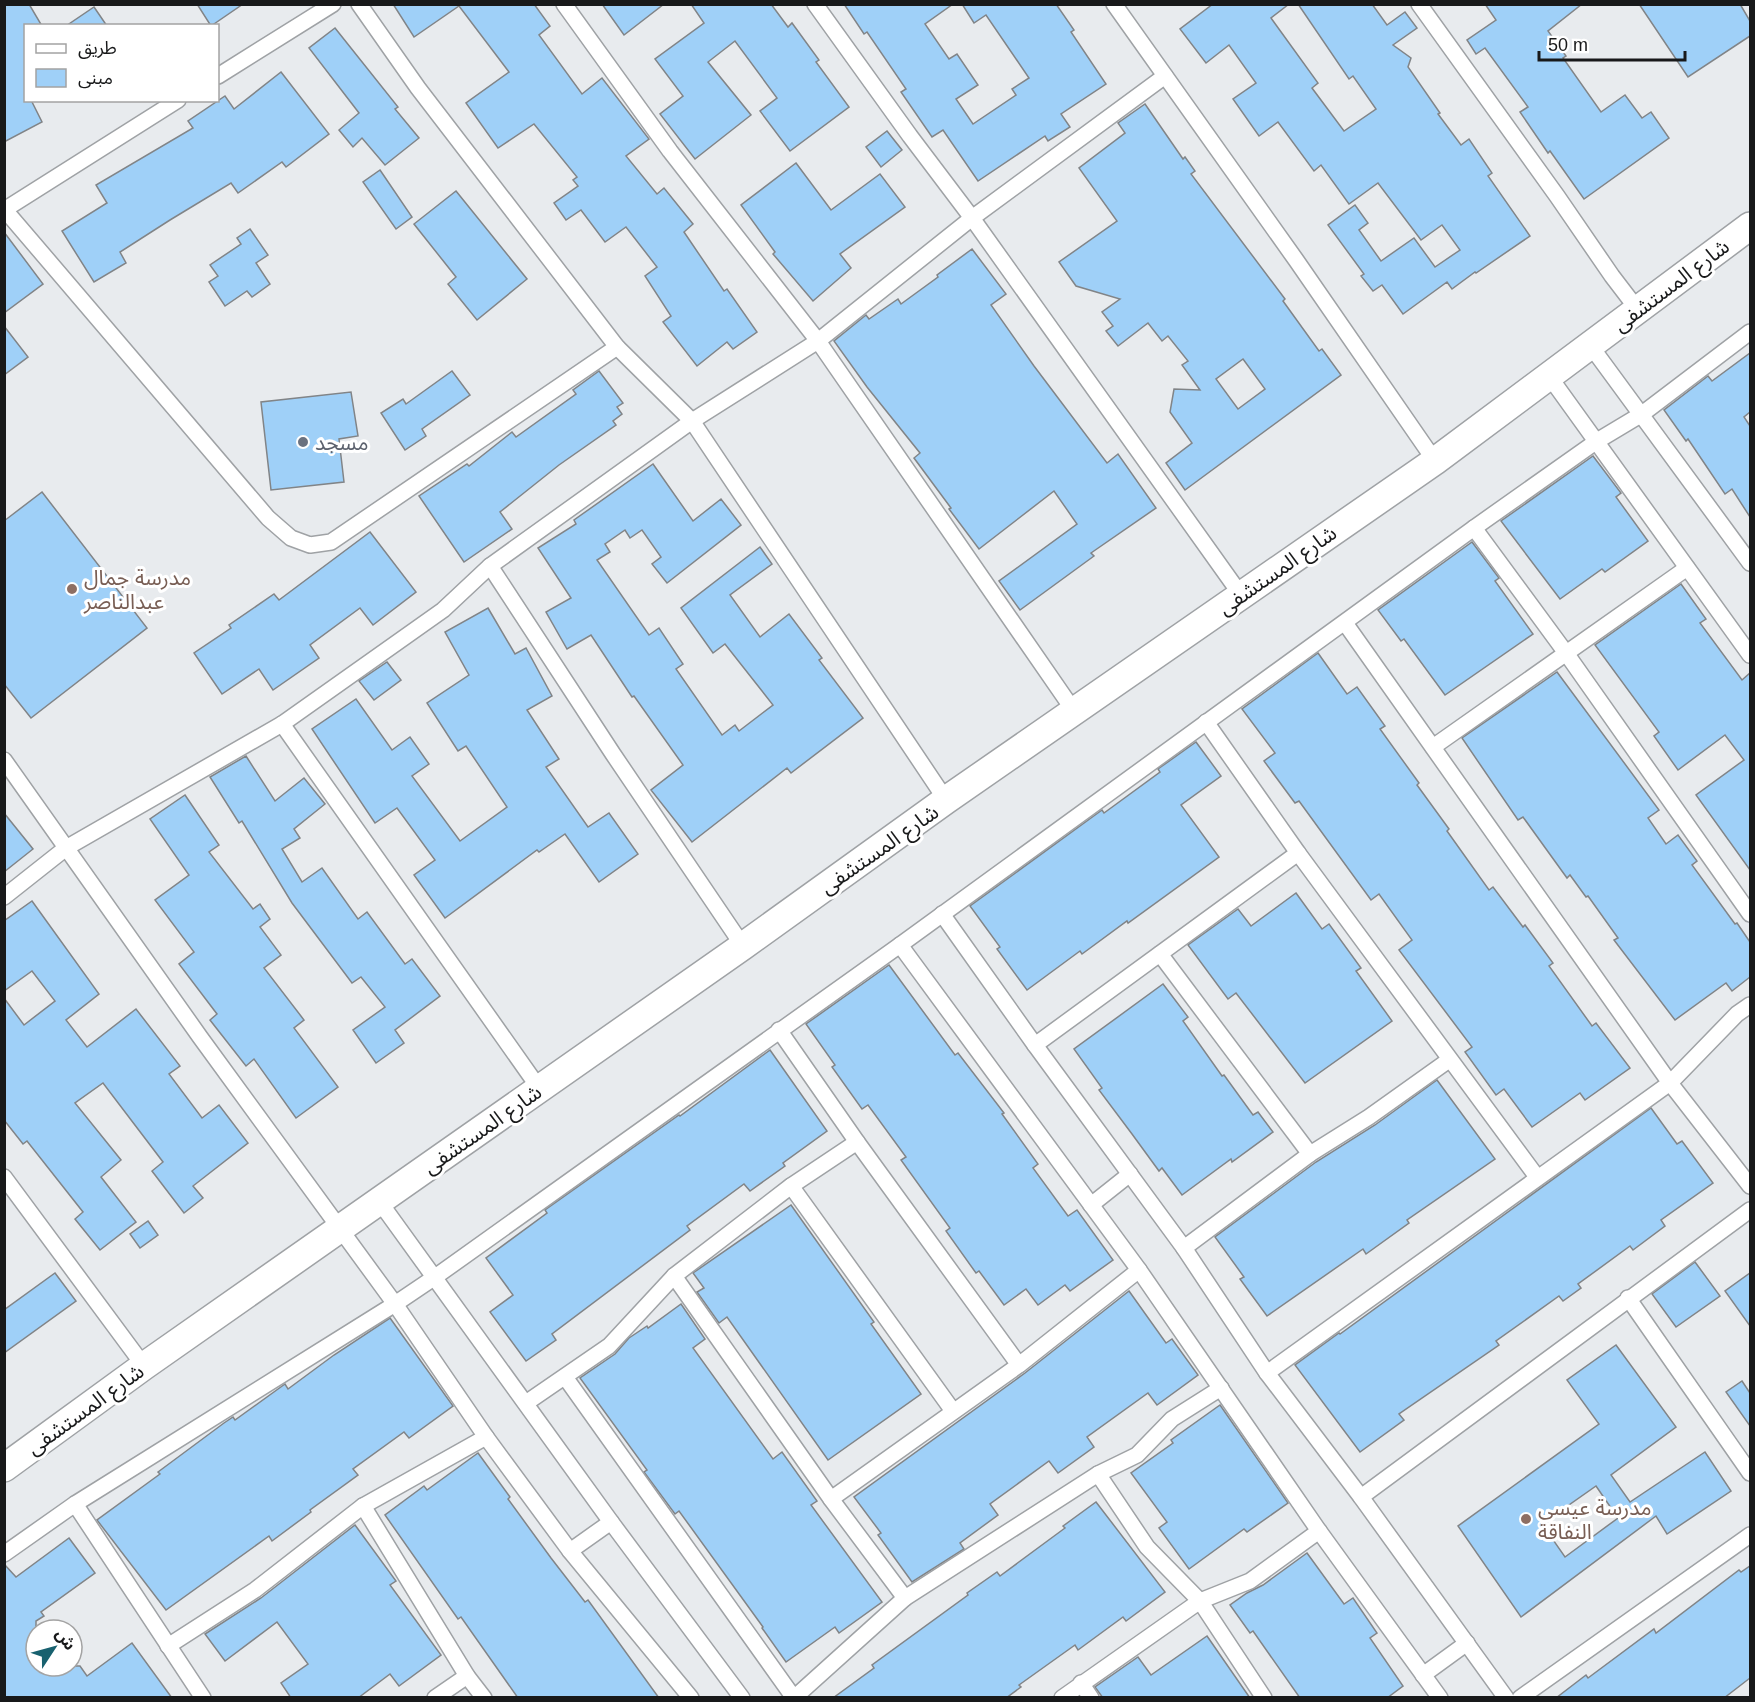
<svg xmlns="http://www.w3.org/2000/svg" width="1755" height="1702" font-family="Helvetica,'Noto Sans Arabic',sans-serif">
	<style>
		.building { fill: #9fd0f8; stroke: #818487; stroke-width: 1.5; fill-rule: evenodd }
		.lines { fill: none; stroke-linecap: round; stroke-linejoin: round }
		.street-casing { stroke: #9fa2a5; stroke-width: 18 }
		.highway-casing { stroke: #9fa2a5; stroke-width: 30 }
		.street { stroke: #fff; stroke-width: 15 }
		.highway { stroke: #fff; stroke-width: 27 }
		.worship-dot { fill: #6b7280; stroke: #fff; stroke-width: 2 }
		.education-dot { fill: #8d6e63; stroke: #fff; stroke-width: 2 }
		.labels { text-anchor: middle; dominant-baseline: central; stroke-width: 6; stroke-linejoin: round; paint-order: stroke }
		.street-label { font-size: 21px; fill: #18191a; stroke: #fff }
		.worship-label { font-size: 21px; fill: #5b616d; stroke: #fff; text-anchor: start }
		.education-label { font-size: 21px; fill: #785e54; stroke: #fff; text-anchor: start }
	</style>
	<rect width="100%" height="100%" fill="#e8ebee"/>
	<g class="building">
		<polygon points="4,4 29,4 42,26 26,26 26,100 31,100 42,122 4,142"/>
		<polygon points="197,4 243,4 211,26"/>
		<polygon points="393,4 534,4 550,26 539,35 582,94 602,78 649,139 626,156 657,194 664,188 693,224 684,232 724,291 727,289 757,332 733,349 727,342 697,366 663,322 671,316 645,276 657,267 626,227 605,242 581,210 566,220 554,203 578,186 573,180 577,177 534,124 498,148 466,103 509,72 459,6 414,37"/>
		<polygon points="602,4 664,4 624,35"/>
		<polygon points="691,4 771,4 788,27 792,23 819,60 816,62 849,107 790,151 760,111 777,98 735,41 708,62 751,115 695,159 660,114 683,96 655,59 704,23"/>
		<polygon points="844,4 953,4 925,24 949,59 957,54 978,85 956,99 973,124 1016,95 1012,89 1029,78 986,15 974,23 962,4 1056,4 1074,30 1071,32 1106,84 1061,114 1070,127 1048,141 1045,136 978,181 943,130 932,137 901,92 906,89 867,32 864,34"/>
		<polygon points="1213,4 1289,4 1271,18 1318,83 1312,88 1344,131 1376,109 1353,76 1349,79 1298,4 1372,4 1387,25 1405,12 1417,28 1393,45 1411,58 1408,67 1440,113 1438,114 1461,145 1469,139 1492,173 1488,176 1530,236 1476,273 1475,272 1452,289 1447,282 1403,314 1382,285 1373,291 1361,276 1364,274 1328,225 1355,205 1368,223 1359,230 1381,261 1414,238 1435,267 1460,250 1442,225 1421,240 1378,183 1349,204 1321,165 1314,171 1278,122 1259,136 1233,99 1256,83 1229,45 1206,63 1180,29"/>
		<polygon points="1485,4 1582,4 1548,31 1566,56 1563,58 1601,112 1625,95 1642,118 1651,112 1669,138 1584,199 1550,151 1548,153 1520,112 1528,107 1485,48 1476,54 1467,40 1496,20"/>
		<polygon points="1639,4 1740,4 1750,21 1750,36 1688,77"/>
		<polygon points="94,7 107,26 66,26"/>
		<polygon points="335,28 398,107 395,109 419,138 385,165 362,138 353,147 339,130 359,113 309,48"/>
		<polygon points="281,72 329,134 286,167 282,162 238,193 231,183 170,220 120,252 126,263 94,282 62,231 107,203 96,185 193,128 188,121 225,96 234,109"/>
		<path d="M1145,104l38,55 2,-2 10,14 -4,3 94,125 -2,2 36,50 3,-2 19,26 -156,115 -19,-27 26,-20 -22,-31 4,-23 26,1 -18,-25 6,-4 -20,-25 -6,5 -14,-18 -30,23 -12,-15 7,-5 -11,-14 18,-13 -44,-13 -17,-24 58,-41 -38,-53 46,-35 -7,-10zM1243,359l22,30 -27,20 -22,-30z"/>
		<polygon points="887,131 902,150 881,167 866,147"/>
		<polygon points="796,163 831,210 880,174 905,207 840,254 851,268 813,301 773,254 775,252 741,205"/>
		<polygon points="380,170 412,217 396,229 363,182"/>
		<polygon points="456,191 527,279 477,320 448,284 456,277 414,224"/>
		<polygon points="250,229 268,255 256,263 270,284 252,297 247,291 225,306 209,282 218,276 210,265 241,244 237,238"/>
		<polygon points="4,232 43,284 4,313"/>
		<polygon points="972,249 1006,294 991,305 1034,366 1107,463 1118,454 1156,508 1091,553 1094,556 1020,610 999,581 1077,524 1054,491 979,549 949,509 951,508 914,458 920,453 867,387 834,341 866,315 869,319 898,299 901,304 938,277 937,275"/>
		<polygon points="4,326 28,357 4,375"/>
		<polygon points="1750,353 1750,412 1744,417 1750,426 1750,517 1732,489 1725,494 1688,439 1686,441 1664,410 1708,376 1712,381"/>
		<polygon points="452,371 470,395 422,429 426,436 405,450 381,413 403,399 406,404"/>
		<polygon points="599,371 623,403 617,407 622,414 613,421 616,425 559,465 500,512 512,529 464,562 419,496 467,464 469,466 512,432 516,437 576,394 573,390"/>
		<polygon points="351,392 358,436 339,439 344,482 271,490 261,402"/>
		<polygon points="1593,456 1621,493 1616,497 1648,541 1605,572 1602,569 1560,599 1501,521"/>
		<polygon points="653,464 693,521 721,499 741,525 667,583 652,564 661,557 642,530 630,538 625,530 605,544 610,552 597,560 649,635 659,628 683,664 676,669 722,735 735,725 739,731 773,705 725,644 713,653 681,608 760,547 772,564 730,595 760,637 789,614 822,658 819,660 863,718 791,773 787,768 692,842 651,790 683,765 634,696 632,697 591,635 567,649 546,612 571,598 538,548 576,524 574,520"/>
		<polygon points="42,492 147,628 31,718 4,684 4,521"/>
		<polygon points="370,532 416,592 373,625 360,608 310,645 319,658 273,690 259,669 222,694 194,653 231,628 229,625 274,594 279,600"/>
		<polygon points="1472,542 1499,578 1495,581 1533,634 1445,695 1404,639 1401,641 1378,610"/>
		<polygon points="1681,584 1706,619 1700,623 1742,680 1750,673 1750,870 1696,795 1744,760 1725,735 1678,770 1654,736 1659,732 1595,645"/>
		<polygon points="488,608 515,654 526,648 552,696 527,710 559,759 546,767 588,827 609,813 638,854 599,882 565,834 539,852 537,850 445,918 414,875 435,860 397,808 375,823 312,729 356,699 392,750 410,737 429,764 412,776 460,841 507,807 466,746 458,751 427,703 469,675 445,632"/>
		<polygon points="1318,653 1347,694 1357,687 1385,726 1380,729 1419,783 1417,785 1449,829 1447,831 1489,890 1493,887 1523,927 1525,925 1553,963 1549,966 1592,1026 1596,1023 1630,1068 1585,1100 1580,1093 1532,1127 1504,1089 1496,1095 1465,1052 1472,1047 1399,950 1412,940 1379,894 1371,900 1299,801 1295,803 1264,761 1275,753 1242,709"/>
		<polygon points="387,662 401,680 374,700 359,681"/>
		<polygon points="1557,672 1659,810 1648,818 1666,844 1678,835 1697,861 1692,865 1735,924 1737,923 1750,942 1750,977 1732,991 1726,983 1675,1020 1614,940 1618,938 1588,896 1586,897 1570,875 1567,878 1523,817 1518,820 1462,738"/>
		<polygon points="1196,742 1221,776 1181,805 1219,857 1128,923 1127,921 1082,954 1080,951 1027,990 997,949 1000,947 970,906 1102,810 1104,813 1160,772 1158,769"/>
		<polygon points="246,756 275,801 304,778 325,804 294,829 300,838 282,849 302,882 322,868 358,919 367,912 405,964 412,959 440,996 395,1030 404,1043 376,1063 353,1030 385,1007 361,977 352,983 292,903 242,821 239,823 210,777"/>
		<polygon points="185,795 219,845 209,852 253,909 260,904 270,919 260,927 281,955 264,968 304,1020 294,1028 338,1087 296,1118 254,1059 246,1066 210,1020 217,1014 179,964 194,952 155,900 189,875 150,819"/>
		<polygon points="4,813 33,849 4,872"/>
		<polygon points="1296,893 1322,929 1329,924 1361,968 1356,971 1392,1021 1305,1083 1236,993 1228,999 1188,945 1238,909 1251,926"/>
		<polygon points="32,901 99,994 66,1020 87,1047 136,1009 180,1066 169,1074 202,1118 219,1105 248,1143 193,1186 203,1198 184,1213 152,1171 163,1162 103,1083 75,1103 121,1160 101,1177 136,1222 100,1250 75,1219 83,1212 27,1141 23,1144 4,1120 4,998 24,1025 55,1001 32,971 4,991 4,921"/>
		<polygon points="889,965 955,1055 958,1053 1004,1113 1002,1114 1038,1164 1033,1168 1068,1216 1077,1210 1113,1260 1070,1291 1065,1285 1038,1305 1026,1289 1004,1305 979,1271 976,1273 946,1231 950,1228 901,1160 906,1157 868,1105 862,1109 832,1067 835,1065 806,1024"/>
		<polygon points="1163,984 1188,1017 1183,1021 1222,1076 1224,1075 1253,1115 1258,1112 1273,1132 1232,1162 1231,1159 1182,1195 1162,1168 1159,1171 1132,1134 1099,1090 1102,1088 1074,1049"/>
		<polygon points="770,1050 827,1131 783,1163 785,1166 750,1191 744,1184 687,1226 690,1230 552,1334 556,1340 526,1361 490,1312 513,1295 486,1258 547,1213 545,1210 679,1115 680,1116"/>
		<polygon points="1437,1080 1495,1159 1407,1220 1409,1223 1366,1254 1363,1249 1267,1316 1240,1279 1244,1277 1215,1237 1316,1162 1375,1125"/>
		<polygon points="1651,1108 1677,1144 1682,1141 1713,1183 1661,1220 1665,1226 1633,1250 1630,1246 1578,1284 1581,1288 1563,1301 1559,1296 1496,1341 1499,1345 1399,1414 1404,1420 1360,1452 1295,1365 1339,1333 1340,1334"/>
		<polygon points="791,1205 874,1322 871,1324 921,1394 828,1460 727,1317 719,1323 697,1292 704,1288 693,1273"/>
		<polygon points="148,1221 158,1235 140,1248 130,1234"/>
		<polygon points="1695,1262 1720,1296 1676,1327 1652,1294"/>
		<polygon points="55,1273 76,1301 4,1353 4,1310"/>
		<polygon points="1750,1273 1750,1326 1725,1291"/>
		<polygon points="1129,1291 1166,1343 1172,1339 1198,1375 1157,1405 1148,1393 1087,1437 1094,1447 1058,1473 1049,1461 990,1504 998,1515 960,1543 964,1549 912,1582 878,1535 881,1533 854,1497 1025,1373"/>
		<polygon points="681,1304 705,1339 693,1348 773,1459 782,1452 817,1501 811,1505 882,1602 839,1633 835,1627 786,1662 762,1628 763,1627 679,1511 675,1514 644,1472 647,1470 580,1378 615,1354 629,1338 647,1326 648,1328"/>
		<polygon points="390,1318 453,1406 409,1438 404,1432 353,1469 358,1475 310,1510 311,1512 272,1541 269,1536 166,1610 97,1520 160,1474 158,1472 224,1423 233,1417 235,1420 285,1384 288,1389 334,1355"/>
		<path d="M1616,1345l60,82 -65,48 19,27 75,-50 26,39 -64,43 -11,-18 -135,101 -63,-91 141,-102 -32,-44zM1596,1486l22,32 -53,39 -23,-33z"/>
		<polygon points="1742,1381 1750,1393 1750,1426 1726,1392"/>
		<polygon points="1220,1405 1288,1503 1247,1532 1244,1529 1189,1569 1159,1528 1167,1522 1131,1473 1173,1443 1171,1440"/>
		<polygon points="478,1453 510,1497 508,1499 551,1558 585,1602 588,1600 659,1698 518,1698 461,1617 458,1619 385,1515 424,1486 427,1490"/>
		<polygon points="1096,1502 1165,1592 1126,1621 1123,1617 1078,1650 1075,1645 1019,1685 1021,1687 1006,1698 833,1698 874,1668 872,1665 968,1595 967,1593 997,1572 1000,1576 1065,1528 1063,1526"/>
		<polygon points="355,1525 396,1581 390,1585 441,1655 399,1686 390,1674 358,1698 291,1698 281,1683 308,1664 277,1622 225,1661 205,1634 261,1598"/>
		<polygon points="69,1538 95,1573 41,1612 44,1616 36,1621 36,1666 80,1666 87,1676 132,1643 172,1698 4,1698 4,1564 16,1577"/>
		<polygon points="1307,1553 1344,1604 1353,1598 1377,1633 1370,1638 1403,1686 1387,1698 1300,1698 1253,1631 1250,1633 1230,1605 1247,1593 1263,1585"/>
		<polygon points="1750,1566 1750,1678 1724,1698 1556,1698 1586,1675 1588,1678 1654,1629 1656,1633 1739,1570 1741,1572"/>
		<polygon points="1207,1636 1250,1698 1103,1698 1095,1687 1138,1657 1151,1675"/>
	</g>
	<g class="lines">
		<defs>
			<g id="street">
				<polyline points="359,4 418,88 617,347 692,421 946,800"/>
				<polyline points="564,4 670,151 818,341 1074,711"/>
				<polyline points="815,4 910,136 972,218 1241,595"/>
				<polyline points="1114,4 1296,260 1435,461"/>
				<polyline points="1419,4 1557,196 1612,276 1638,310"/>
				<polyline points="218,76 333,4"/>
				<polyline points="4,210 178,100"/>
				<polyline points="5,210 268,518 291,538 310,545 331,542 617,347"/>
				<polyline points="1590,345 1750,563"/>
				<polyline points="1549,376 1750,655"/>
				<polyline points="1474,528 1566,653 1750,914"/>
				<polyline points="490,566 613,754 743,946"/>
				<polyline points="1345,623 1670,1083 1750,1186"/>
				<polyline points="1206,722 1298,853 1537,1177"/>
				<polyline points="282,724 539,1088"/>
				<polyline points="1433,747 1687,568"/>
				<polyline points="4,760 200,1037 395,1304 486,1437 570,1551 691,1698"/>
				<polyline points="4,897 66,848 282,724 443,610 490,566 692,421 818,341 972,218 1165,76"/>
				<polyline points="942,914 1035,1045 1184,1248 1267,1373 1361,1497 1506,1698"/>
				<polyline points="900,945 1139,1270 1319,1531 1440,1698"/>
				<polyline points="1160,954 1310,1154"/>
				<polyline points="779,1030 857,1142 1019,1365"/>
				<polyline points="1035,1045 1298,853"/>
				<polyline points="4,1177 144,1366"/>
				<polyline points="791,1186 953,1411"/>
				<polyline points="379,1201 611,1522 742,1698"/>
				<polyline points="1091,1205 1130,1174"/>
				<polyline points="1184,1248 1310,1154 1369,1117 1449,1060"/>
				<polyline points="674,1276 831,1499 905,1598"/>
				<polyline points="1628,1298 1750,1473"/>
				<polyline points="1267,1373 1670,1083 1737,1014 1750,1005"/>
				<polyline points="565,1377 794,1698"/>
				<polyline points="526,1403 609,1346 674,1276 791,1186 857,1142"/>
				<polyline points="1098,1474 1147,1547 1200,1601 1264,1698"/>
				<polyline points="1361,1497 1750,1210"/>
				<polyline points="831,1499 1019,1365 1139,1270"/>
				<polyline points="75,1504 203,1698"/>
				<polyline points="363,1506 467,1676 484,1698"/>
				<polyline points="570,1551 611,1522"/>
				<polyline points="4,1554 75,1504 395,1304 435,1277 900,945 1474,528 1597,441 1642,414 1750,332"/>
				<polyline points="168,1646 255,1590 363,1506 486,1437"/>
				<polyline points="1423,1675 1467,1643"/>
				<polyline points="1081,1683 1091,1698"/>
				<polyline points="435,1698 467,1676"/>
				<polyline points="794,1698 905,1598 1098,1474 1137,1455 1172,1419 1221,1388"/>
				<polyline points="1062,1698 1200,1601 1250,1581 1319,1531"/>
				<polyline points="1520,1698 1750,1535"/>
			</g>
			<polyline id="highway" points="4,1468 144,1366 743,946 946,800 1435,461 1750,226"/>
		</defs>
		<use href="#street" class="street-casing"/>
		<use href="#highway" class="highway-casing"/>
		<use href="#street" class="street"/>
		<use href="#highway" class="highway"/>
	</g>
	<circle class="worship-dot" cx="303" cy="442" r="6"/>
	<g class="education-dot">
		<circle cx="72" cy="589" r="6"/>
		<circle cx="1526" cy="1519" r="6"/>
	</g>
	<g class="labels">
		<g class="street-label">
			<text transform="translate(1671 285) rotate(-37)">شارع المستشفى</text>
			<text transform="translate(1277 570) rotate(-35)">شارع المستشفى</text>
			<text transform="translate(879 849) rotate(-35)">شارع المستشفى</text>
			<text transform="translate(482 1129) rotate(-35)">شارع المستشفى</text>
			<text transform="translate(85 1409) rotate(-36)">شارع المستشفى</text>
		</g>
		<g class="worship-label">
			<text x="315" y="442">مسجد</text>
		</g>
		<g class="education-label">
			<text x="84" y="577">مدرسة جمال<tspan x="84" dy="24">عبدالناصر</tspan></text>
			<text x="1538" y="1507">مدرسة عيسى<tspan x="1538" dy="24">النفاقة</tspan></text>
		</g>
	</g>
	<rect width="1755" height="1702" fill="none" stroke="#18191a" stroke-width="12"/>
	<rect x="24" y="24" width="195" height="78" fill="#ffffff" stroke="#a3a3a3" stroke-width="1.5"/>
	<rect x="36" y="44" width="30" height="9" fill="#ffffff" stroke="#a3a3a3" stroke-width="1.5"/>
	<text x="78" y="54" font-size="18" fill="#18191a">طريق</text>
	<rect x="36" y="69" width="30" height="18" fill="#9fd0f8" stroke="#a3a3a3" stroke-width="1.5"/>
	<text x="78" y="84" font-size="18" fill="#18191a">مبنى</text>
	<g transform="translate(54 1648) rotate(54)"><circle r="28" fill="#ffffff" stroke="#a3a3a3" stroke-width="1.5"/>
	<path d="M0-4.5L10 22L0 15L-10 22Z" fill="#18616f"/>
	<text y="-9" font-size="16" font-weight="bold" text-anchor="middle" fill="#18191a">ش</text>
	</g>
	<path d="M1539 51v9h146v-9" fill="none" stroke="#18191a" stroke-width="3"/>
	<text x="1548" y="51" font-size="18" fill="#18191a" stroke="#ffffff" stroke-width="4.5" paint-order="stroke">50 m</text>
</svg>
